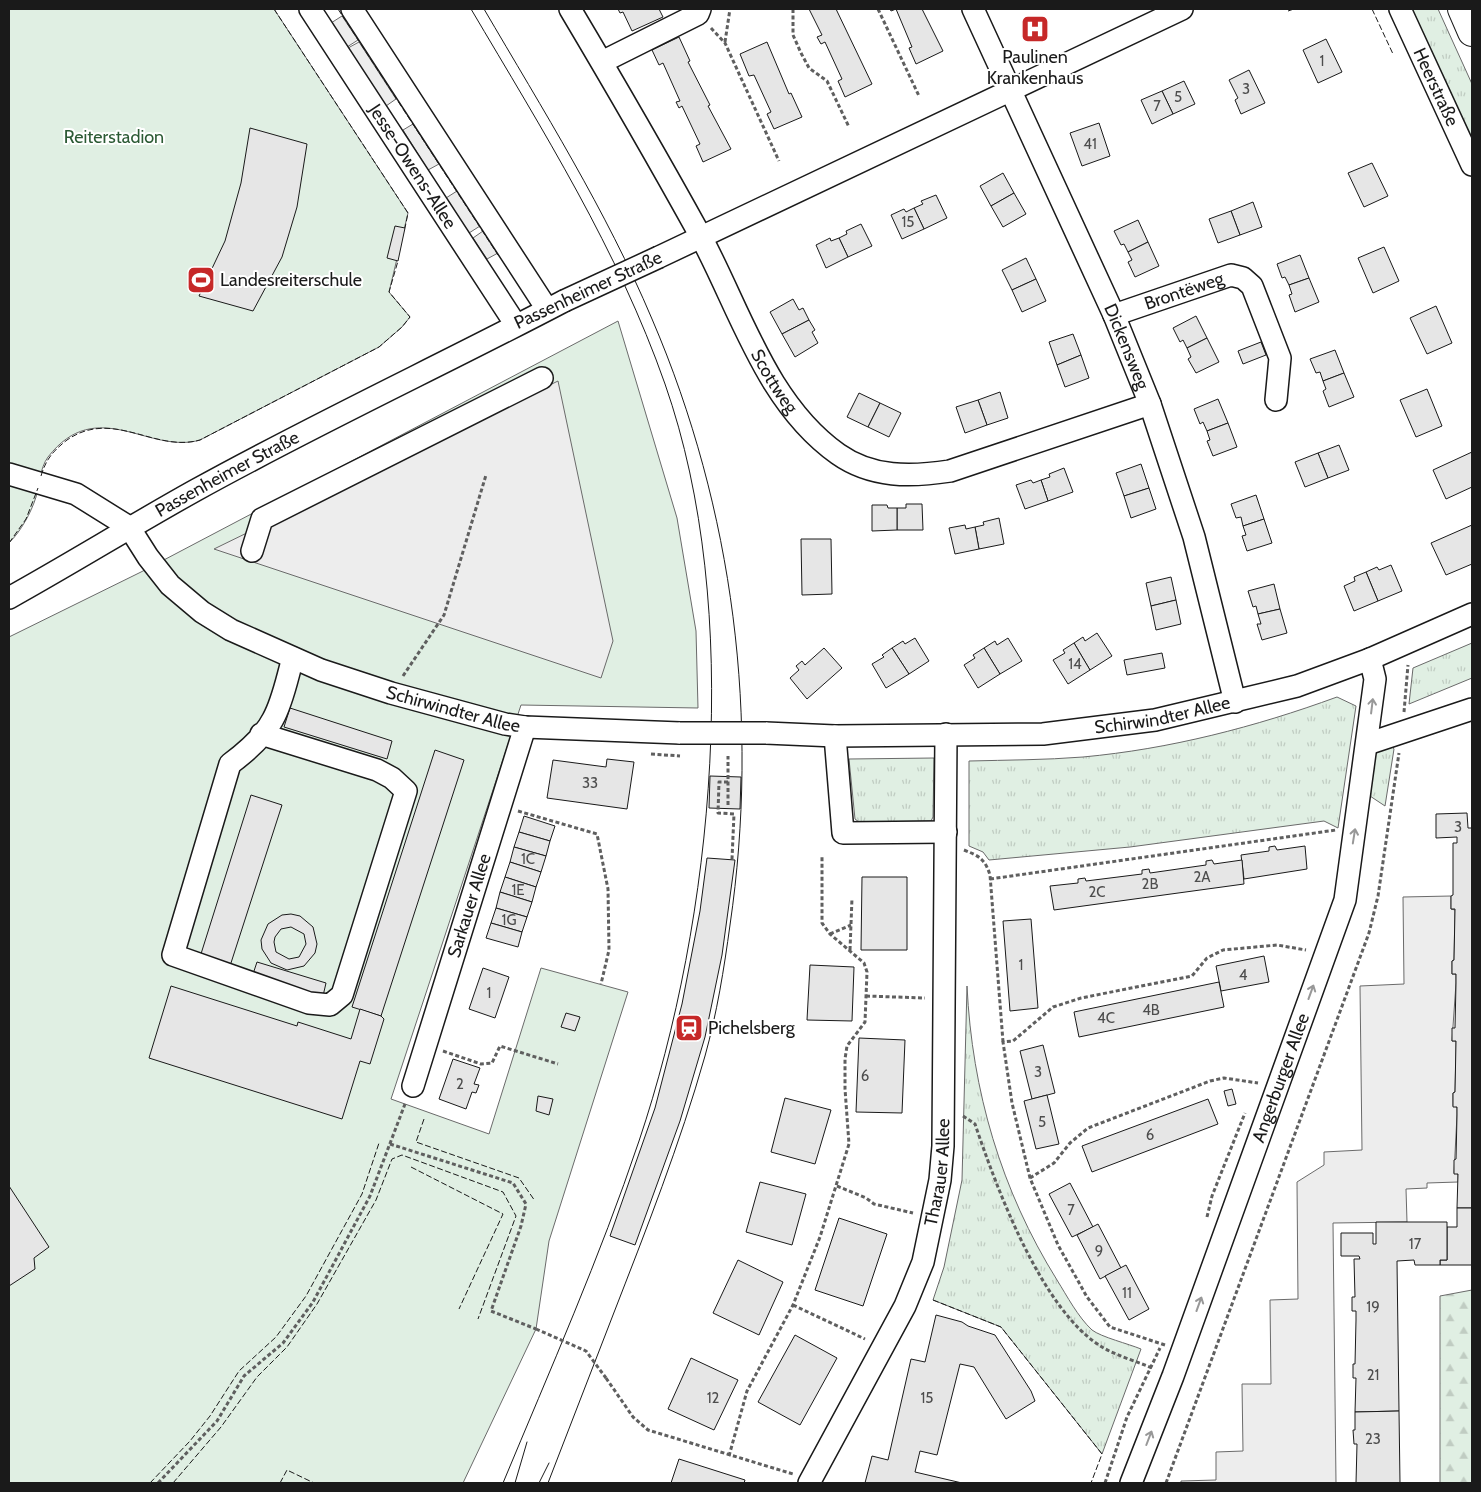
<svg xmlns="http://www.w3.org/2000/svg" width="1481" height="1492" viewBox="0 0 1481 1492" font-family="Cabin,sans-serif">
  <defs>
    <pattern id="grass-tufts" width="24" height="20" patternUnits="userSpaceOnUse" patternTransform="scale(1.25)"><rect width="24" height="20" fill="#e0efe3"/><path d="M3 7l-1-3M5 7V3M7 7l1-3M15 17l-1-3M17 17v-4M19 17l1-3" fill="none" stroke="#c0ccc2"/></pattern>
    <pattern id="forest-firs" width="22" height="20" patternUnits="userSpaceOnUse" patternTransform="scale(1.25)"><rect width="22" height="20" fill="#e0efe3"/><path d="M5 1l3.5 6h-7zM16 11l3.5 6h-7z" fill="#c0ccc2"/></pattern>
  </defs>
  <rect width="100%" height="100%" fill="#fff"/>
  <g fill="url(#grass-tufts)" stroke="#6a6a6a">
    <path d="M1410 9H1438L1472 84V143Z"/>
    <path d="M1472 643V678L1409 704 1413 668Z"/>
    <path d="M1337 697 1356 706 1338 828 1324 821 1130 847 989 860 983 852 969 846V761C1007 760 1045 760 1083 757 1170 749 1255 727 1337 697Z"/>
    <path d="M1391 745 1394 749 1385 806 1370 796 1376 751Z"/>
    <path d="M934 758 933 817 931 821 859 822 855 819 849 759Z"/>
    <path d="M967 986C972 1091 1001 1190 1057 1280 1067 1296 1078 1317 1092 1330 1101 1337 1129 1344 1141 1349L1102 1454 1001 1327 933 1300 944 1267 962 1180Z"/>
  </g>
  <path fill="url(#forest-firs)" stroke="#6a6a6a" d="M1472 1290V1483H1440V1296Z"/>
  <g fill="#e0efe3" stroke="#6a6a6a">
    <path d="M9 9H274L408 213 389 292 410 317 402 327 379 347 200 440C149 455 97 394 48 457 40 468 39 485 36 497 31 513 21 531 9 543Z"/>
    <path d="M618 321 677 518 696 631 698 708 521 705 391 1099 489 1134 541 968 628 992 549 1241 536 1329 463 1483H9V637L141 572Z"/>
  </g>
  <g fill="#ededed" stroke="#6a6a6a">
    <path d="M342 16 358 40 347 47 331 23Z"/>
    <path d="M359 42 396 99 386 106 348 48Z"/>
    <path d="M413 124 439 164 428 170 403 130Z"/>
    <path d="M457 191 480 226 469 233 446 198Z"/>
    <path d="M483 231 498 253 487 259 473 238Z"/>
    <path d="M558 381 613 641 601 678 214 549Z"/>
    <path d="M1451 896V909L1455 910 1454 960 1452 961V974H1456V983L1452 1041H1456V1049L1455 1092 1453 1093V1106L1457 1107V1115L1454 1173 1458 1174V1182L1427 1183V1188L1406 1189 1407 1222 1333 1223 1336 1483H1181V1481L1216 1480V1452L1243 1451 1242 1384H1271L1270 1300 1298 1299 1297 1182 1324 1165V1152L1362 1150 1360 986 1404 984 1403 897Z"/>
  </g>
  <g fill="#e6e6e6" stroke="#1a1a1a" fill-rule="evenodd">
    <path d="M618 9H659L663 17 632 31 623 12 620 13Z"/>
    <path d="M809 9H836L872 84 845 97 838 81 842 79 825 42 821 44 817 37 822 35Z"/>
    <path d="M890 9H922L943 51 916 64 909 48 912 47 896 9 891 11Z"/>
    <path d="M679 37 690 61 688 62 710 105 708 106 731 149 703 162 696 146 700 144 682 106 679 108 676 102 680 101 663 63 659 65 652 50Z"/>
    <path d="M1326 39 1342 72 1318 83 1303 50Z"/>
    <path d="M767 42 789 94 791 93 802 117 774 129 767 114 771 112 754 75 749 76 740 54Z"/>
    <path d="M1249 70 1265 103 1241 114 1235 100 1238 98 1229 80Z"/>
    <path d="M1184 81 1195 104 1173 114 1162 91Z"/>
    <path d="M1162 91 1173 114 1152 124 1141 100Z"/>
    <path d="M1099 123 1110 156 1082 166 1070 133Z"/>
    <path d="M250 128 307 144 297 207 282 257 253 311 199 296 225 241 241 183Z"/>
    <path d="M1372 163 1388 196 1364 207 1348 173Z"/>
    <path d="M1003 173 1014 193 991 206 980 186Z"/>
    <path d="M1014 193 1026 214 1003 227 991 206Z"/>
    <path d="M936 195 947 218 924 229 914 208 923 204 921 201Z"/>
    <path d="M1253 202 1262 227 1240 235 1231 211Z"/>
    <path d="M914 208 924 229 902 239 891 215 904 209 906 212Z"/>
    <path d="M1231 211 1240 235 1218 243 1209 219Z"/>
    <path d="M1138 220 1148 242 1128 252 1124 244 1121 245 1114 231Z"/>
    <path d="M861 224 872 246 848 257 839 238 847 234 846 231Z"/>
    <path d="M395 226 405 228 398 261 387 258Z"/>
    <path d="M830 238 831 241 839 238 848 257 826 268 816 245Z"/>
    <path d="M1148 242 1159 266 1135 277 1128 262 1132 260 1128 252Z"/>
    <path d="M1384 247 1399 281 1373 293 1358 258Z"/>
    <path d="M1300 255 1309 278 1289 285 1285 277 1282 278 1277 264Z"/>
    <path d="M1026 258 1036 279 1012 290 1002 270Z"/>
    <path d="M1309 278 1319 302 1295 312 1289 295 1292 294 1289 285Z"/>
    <path d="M1036 279 1046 301 1022 312 1012 290Z"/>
    <path d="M793 299 799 310 803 308 809 320 782 334 770 312Z"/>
    <path d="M1436 306 1452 343 1427 354 1410 318Z"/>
    <path d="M1196 316 1207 338 1187 348 1183 340 1180 342 1173 328Z"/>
    <path d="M809 320 815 330 812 332 818 343 795 357 782 334Z"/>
    <path d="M1073 334 1081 355 1057 365 1049 342Z"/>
    <path d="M1207 338 1219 362 1196 373 1188 359 1191 357 1187 348Z"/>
    <path d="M1261 342 1266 355 1243 364 1238 351Z"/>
    <path d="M1335 350 1344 373 1323 381 1320 372 1316 373 1310 359Z"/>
    <path d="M1081 355 1089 378 1065 387 1057 365Z"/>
    <path d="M1344 373 1354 397 1329 407 1323 391 1326 389 1323 381Z"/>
    <path d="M1427 389 1442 426 1416 437 1400 400Z"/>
    <path d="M1000 392 1008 418 987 425 978 400Z"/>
    <path d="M859 393 880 403 868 427 847 417Z"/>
    <path d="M1218 399 1228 423 1207 431 1203 422 1200 424 1194 409Z"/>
    <path d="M978 400 987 425 965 433 956 407Z"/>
    <path d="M880 403 901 413 889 437 868 427Z"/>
    <path d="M1228 423 1237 447 1213 456 1207 441 1210 440 1207 431Z"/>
    <path d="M1339 445 1349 470 1328 478 1318 453Z"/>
    <path d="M1472 452V487L1446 499 1433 470Z"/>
    <path d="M1318 453 1328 478 1305 487 1295 462Z"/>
    <path d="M1141 464 1149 488 1124 496 1116 473Z"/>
    <path d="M1064 468 1073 492 1048 501 1041 480 1050 477 1049 474Z"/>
    <path d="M1031 480 1033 483 1041 480 1048 501 1025 509 1016 485Z"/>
    <path d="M1149 488 1156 509 1131 518 1124 496Z"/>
    <path d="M1256 495 1264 519 1243 526 1241 517 1236 518 1231 504Z"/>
    <path d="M906 504H922L923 530H897V508H906Z"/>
    <path d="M872 505H887L888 508H897V530L872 531Z"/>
    <path d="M999 518 1004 544 979 549 975 527 984 525 983 522Z"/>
    <path d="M1264 519 1272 543 1247 551 1242 536 1246 535 1243 526Z"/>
    <path d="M965 525 966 529 975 527 979 549 955 554 949 528Z"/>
    <path d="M1472 525V564L1446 575 1431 543Z"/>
    <path d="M801 539H831L832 594 802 595Z"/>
    <path d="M1391 565 1402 591 1378 601 1366 572 1377 567 1379 570Z"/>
    <path d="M1366 572 1378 601 1354 611 1344 586 1355 581 1354 577Z"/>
    <path d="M1171 577 1176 600 1151 606 1146 583Z"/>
    <path d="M1274 584 1280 609 1258 614 1256 606 1253 607 1248 591Z"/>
    <path d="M1176 600 1181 624 1156 630 1151 606Z"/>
    <path d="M1280 609 1287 633 1262 640 1257 624H1261L1258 614Z"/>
    <path d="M1097 633 1112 656 1090 670 1074 643 1083 637 1085 641Z"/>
    <path d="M915 638 929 661 909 674 892 648 903 641 905 644Z"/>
    <path d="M1008 638 1022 661 1000 674 984 648 995 641 997 645Z"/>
    <path d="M1074 643 1090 670 1068 684 1053 660 1065 653 1063 650Z"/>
    <path d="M824 648 842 668 807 699 790 678 799 670 796 666 802 661 805 665Z"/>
    <path d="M892 648 909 674 886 688 872 664 884 657 882 655Z"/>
    <path d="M984 648 1000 674 978 688 964 665 975 658 973 655Z"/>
    <path d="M1162 653 1165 668 1127 675 1124 660Z"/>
    <path d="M290 708 392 741 387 759 284 727Z"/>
    <path d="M435 750 464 760 381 1016 352 1007Z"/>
    <path d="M607 759 634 762 627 809 547 798 553 760 606 767Z"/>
    <path d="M710 776 741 777 740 809 709 808Z"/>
    <path d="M251 795 282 805 230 966 200 957Z"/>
    <path d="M1467 813 1468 828H1472V820V1208H1457L1458 1174H1454V1160L1456 1159 1457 1115V1107H1453V1093L1455 1092 1456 1041H1452V1028H1455L1456 983V974H1452V961L1454 960 1455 909H1451V896L1453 895V843H1457V837L1436 838V814Z"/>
    <path d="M524 816 555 826 550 841 519 832Z"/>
    <path d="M519 832 550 841 546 856 514 847Z"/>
    <path d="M1275 846 1277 850 1305 846 1307 869 1244 879 1241 855 1269 851V847Z"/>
    <path d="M514 847 546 856 541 872 510 862Z"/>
    <path d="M707 858 735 860 722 955 705 1037 680 1121 635 1245 610 1236 655 1108 682 1004 700 911Z"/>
    <path d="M1212 860 1214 864 1242 860 1244 884 1054 910 1050 886 1078 883V879L1085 878 1086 881 1142 874V870L1149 869 1150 873 1206 865V861Z"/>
    <path d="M510 862 541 872 536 887 505 877Z"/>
    <path d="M505 877 536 887 532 902 500 892Z"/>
    <path d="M862 877H907V950H861Z"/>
    <path d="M500 892 532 902 527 917 496 908Z"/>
    <path d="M496 908 527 917 522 932 491 923Z"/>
    <path d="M291 914 300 916 313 927 317 944 315 953 304 966 287 970 271 963 262 949 261 940 268 924 282 915ZM291 927 304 934 306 944 299 957 289 959 276 952 274 942 275 937 281 929Z"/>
    <path d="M1031 919 1038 1008 1010 1011 1003 921Z"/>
    <path d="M491 923 522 932 518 947 486 938Z"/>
    <path d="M1264 956 1269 982 1221 991 1216 966Z"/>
    <path d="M257 962 326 983 323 996 253 974Z"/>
    <path d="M810 965 854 967 852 1021 807 1020Z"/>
    <path d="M483 968 509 977 495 1018 469 1009Z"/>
    <path d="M1219 982 1224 1007 1079 1037 1074 1012Z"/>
    <path d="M171 986 297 1026 298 1022 351 1039 360 1009 381 1016 384 1019 370 1064 360 1061 342 1119 149 1058Z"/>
    <path d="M566 1013 580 1017 575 1031 561 1027Z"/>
    <path d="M859 1038 905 1040 902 1113 856 1112Z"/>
    <path d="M1043 1045 1055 1093 1032 1099 1020 1051Z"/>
    <path d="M453 1059 480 1068 474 1084 479 1085 476 1093 472 1092 466 1109 439 1099Z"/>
    <path d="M1232 1089 1236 1104 1228 1106 1224 1091Z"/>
    <path d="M1047 1095 1059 1144 1036 1149 1024 1101Z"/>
    <path d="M538 1096 553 1099 549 1115 536 1111Z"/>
    <path d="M785 1098 831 1110 815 1164 771 1152Z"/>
    <path d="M1208 1099 1218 1124 1092 1172 1082 1146Z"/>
    <path d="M760 1182 806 1194 792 1245 746 1232Z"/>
    <path d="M1070 1183 1093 1227 1072 1237 1049 1194Z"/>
    <path d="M9 1186 49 1247 34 1258 35 1269 9 1286Z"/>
    <path d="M1457 1208H1472V1265H1440V1260H1447V1227H1457Z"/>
    <path d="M839 1218 887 1234 863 1306 815 1290Z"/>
    <path d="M1376 1222H1447V1260H1440V1265H1415L1414 1260 1397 1261 1399 1411 1355 1412 1356 1378H1353V1364H1355L1356 1320V1311H1352V1297H1355L1354 1259H1360L1359 1256H1341V1233H1373V1244H1376Z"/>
    <path d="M1098 1224 1121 1268 1100 1279 1077 1235Z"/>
    <path d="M738 1260 783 1282 759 1335 713 1313Z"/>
    <path d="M1126 1265 1149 1309 1129 1320 1105 1276Z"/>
    <path d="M936 1315 962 1322 968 1326 995 1335 1031 1391 1035 1401 1006 1419 974 1367 960 1364 937 1455 920 1451 915 1472 962 1483H865L872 1456 888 1460 911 1359 925 1362Z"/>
    <path d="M795 1335 837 1358 800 1425 758 1402Z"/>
    <path d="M691 1358 738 1380 714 1430 668 1409Z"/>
    <path d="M1399 1411 1400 1483H1356L1357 1444H1354L1353 1430H1355V1412Z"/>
    <path d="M679 1459 745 1480 744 1483H671Z"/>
  </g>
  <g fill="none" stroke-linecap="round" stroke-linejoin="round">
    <defs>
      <g id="minor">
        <path id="s1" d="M310 9 516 325"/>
        <path d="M352 9 547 309"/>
        <path id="s2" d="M570 9C614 83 658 159 700 235 740 309 766 403 838 454 872 478 911 477 950 471L1150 404"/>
        <path id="s3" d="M973 9 1114 315 1150 404 1194 537 1235 702"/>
        <path id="s4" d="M1400 9 1472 165"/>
        <path d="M602 62 698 14 700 9"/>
        <path d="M659 257 1182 9"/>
        <path id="s5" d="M1114 315 1231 275 1243 278 1252 286 1280 358 1276 400"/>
        <path id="s6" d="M9 474 76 494 129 527 148 557 170 585 202 612 231 630 321 670 391 693 505 724 525 727 680 733"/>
        <path d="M252 551 262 519 542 378"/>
        <path id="s7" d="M9 598C72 563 133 525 196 490 317 423 442 365 564 301"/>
        <path id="s8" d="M766 733 835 736 1043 734 1155 720 1297 686 1370 659 1472 614"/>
        <path d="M261 734 377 770 392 778 406 791 342 995 330 1005 309 1003 173 955 230 764C246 752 264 737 273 719 283 701 287 678 293 658"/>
        <path d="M835 736 843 833 946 832"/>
        <path d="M1367 744 1472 709"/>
        <path id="s9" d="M413 1086 525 727"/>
        <path id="s10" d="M809 1483 905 1306 923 1262 940 1180 943 1146 946 734"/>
        <path id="s11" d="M1131 1483 1173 1376 1345 900 1375 679 1370 659"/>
      </g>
      <path id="major" d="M1462 9 1472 32"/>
    </defs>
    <use href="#minor" stroke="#1a1a1a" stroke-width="24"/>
    <use href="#major" stroke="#1a1a1a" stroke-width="30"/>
    <g stroke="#5f5f5f" stroke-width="3" stroke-dasharray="4 2.5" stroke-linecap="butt">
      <path d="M793 9V35L801 53 809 68 827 81 849 127"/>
      <path d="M878 9 919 96"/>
      <path d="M711 28 725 43 779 161"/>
      <path d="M725 42 730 9"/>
      <path d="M403 676 444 615 486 475"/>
      <path d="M1404 712 1408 665"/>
      <path d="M651 754 680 756"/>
      <path d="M728 782H719L718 813 734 814 732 859"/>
      <path d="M728 805V756"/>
      <path d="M518 811 597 834 608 889 609 950 601 984"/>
      <path d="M964 850C979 856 985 859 990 875L1003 1042"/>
      <path d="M990 879 1336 830"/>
      <path d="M830 934 851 925"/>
      <path d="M850 950 852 898"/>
      <path d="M866 996 925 998"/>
      <path d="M443 1051 481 1064 492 1063 500 1046 558 1064"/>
      <path d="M963 1116 975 1124C997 1189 1042 1311 1102 1347 1117 1356 1136 1361 1152 1368"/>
      <path d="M390 1144 513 1183 526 1204 521 1226 491 1311 536 1329"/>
      <path d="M1030 1178 1054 1163 1070 1143 1088 1128 1210 1081 1224 1078 1258 1083"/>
      <path d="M837 1186 866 1198 874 1204 913 1213"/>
      <path d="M1207 1217 1212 1196 1245 1113"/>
      <path d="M793 1305 865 1339"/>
      <path d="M1165 1345 1110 1327 1087 1297 1058 1245 1030 1178 1012 1103 1003 1042 1013 1041 1053 1007 1081 998 1192 976 1207 958 1223 950 1277 945 1306 950"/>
      <path d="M606 1378 633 1417 648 1430 793 1474"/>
      <path d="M729 1456 747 1391 793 1305 820 1237 849 1144 845 1089V1059L847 1046 865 1022 867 972 864 963 830 934 822 923V855"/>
      <path d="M158 1483 217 1421 244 1376 283 1343 313 1302 370 1196 405 1104"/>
      <path d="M1105 1483 1127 1417 1160 1348"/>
      <path d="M1166 1483 1369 933 1378 896 1399 753"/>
    </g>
    <use href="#minor" stroke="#fff" stroke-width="21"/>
    <use href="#major" stroke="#fff" stroke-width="28"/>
    <g stroke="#1a1a1a" stroke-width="1">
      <path d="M471 9C543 131 618 250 665 384 744 609 714 918 639 1141 600 1257 550 1370 503 1483"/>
      <path d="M484 9C543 110 606 210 652 319 734 510 760 720 730 925 724 969 717 1013 705 1056 680 1144 646 1230 613 1315 591 1371 570 1427 548 1483"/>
      <path d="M515 1483 527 1442"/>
      <path d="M539 1483 549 1463"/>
    </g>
    <defs>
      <g id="minor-bridge">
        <path d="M564 301 659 257"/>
        <path d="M680 733H766"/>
      </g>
    </defs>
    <use href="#minor-bridge" stroke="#1a1a1a" stroke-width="24" stroke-linecap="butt"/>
    <path stroke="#5f5f5f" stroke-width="3" stroke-dasharray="4 2.5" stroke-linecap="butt" d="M536 1329 586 1351 606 1378"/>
    <use href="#minor-bridge" stroke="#fff" stroke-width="21"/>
    <g stroke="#1a1a1a" stroke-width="1" stroke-dasharray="6 2.5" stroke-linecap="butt">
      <path d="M274 9 408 213 405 228"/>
      <path d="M338 9 498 255"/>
      <path d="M1372 9 1393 54"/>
      <path d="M1288 11 1294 9"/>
      <path d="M41 476C46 459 53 451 67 440 113 408 155 453 200 440L379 347 402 327 410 317 389 292 398 261"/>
      <path d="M9 543 26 519 38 488"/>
      <path d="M424 1119 416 1142 519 1178 535 1201"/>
      <path d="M411 1167 503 1214 459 1309"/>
      <path d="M933 1300 1001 1327 1102 1454 1091 1483"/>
      <path d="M150 1483 190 1441 210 1416 239 1371 276 1337 306 1296 362 1194 379 1143"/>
      <path d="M173 1483 221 1427 257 1377 287 1347 317 1304 376 1200 392 1159 402 1155 503 1192 516 1216 478 1319"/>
      <path d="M280 1483 287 1470 314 1483"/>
    </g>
  </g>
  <defs><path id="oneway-shaft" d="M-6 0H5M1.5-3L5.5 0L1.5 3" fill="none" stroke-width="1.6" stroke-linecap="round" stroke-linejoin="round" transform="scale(1.25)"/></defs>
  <g stroke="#989898">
    <use href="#oneway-shaft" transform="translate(1372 706) rotate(-83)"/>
    <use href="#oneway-shaft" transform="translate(1354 836) rotate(-81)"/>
    <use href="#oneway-shaft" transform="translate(1311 992) rotate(-70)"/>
    <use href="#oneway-shaft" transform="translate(1199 1304) rotate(-70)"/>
    <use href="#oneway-shaft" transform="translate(1149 1438) rotate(-69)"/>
  </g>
  <defs>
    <symbol id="hospital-square" viewBox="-11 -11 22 22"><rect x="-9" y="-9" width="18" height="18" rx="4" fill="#c62828" stroke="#fff"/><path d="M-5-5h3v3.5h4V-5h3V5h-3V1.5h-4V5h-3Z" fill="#fff"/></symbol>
    <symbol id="stadium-square" viewBox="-11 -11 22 22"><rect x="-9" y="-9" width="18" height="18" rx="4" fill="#c62828" stroke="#fff"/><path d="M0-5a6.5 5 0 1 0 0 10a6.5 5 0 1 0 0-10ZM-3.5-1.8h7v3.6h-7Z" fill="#fff"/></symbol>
    <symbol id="station-square" viewBox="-11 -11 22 22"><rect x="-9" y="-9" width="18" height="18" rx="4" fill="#c62828" stroke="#fff"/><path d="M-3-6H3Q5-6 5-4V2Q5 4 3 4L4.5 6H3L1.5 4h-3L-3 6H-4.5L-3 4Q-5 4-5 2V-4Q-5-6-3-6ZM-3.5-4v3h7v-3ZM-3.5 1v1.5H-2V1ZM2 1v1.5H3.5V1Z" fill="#fff"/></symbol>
  </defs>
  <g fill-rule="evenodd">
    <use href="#hospital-square" x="1019" y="13" width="32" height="32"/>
    <use href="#stadium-square" x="185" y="264" width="32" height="32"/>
    <use href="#station-square" x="673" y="1012" width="32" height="32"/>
  </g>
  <g text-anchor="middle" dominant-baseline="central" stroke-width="4" stroke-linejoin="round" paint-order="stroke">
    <g font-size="15" fill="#4d4d4d">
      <text x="1322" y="61">1</text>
      <text x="1246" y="89">3</text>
      <text x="1178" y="97">5</text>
      <text x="1157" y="106">7</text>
      <text x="1090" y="144">41</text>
      <text x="908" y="222">15</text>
      <text x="1075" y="664">14</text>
      <text x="590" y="783">33</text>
      <text x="1458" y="827">3</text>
      <text x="528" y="859">1C</text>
      <text x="1202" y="877">2A</text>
      <text x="1150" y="884">2B</text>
      <text x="518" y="890">1E</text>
      <text x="1097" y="892">2C</text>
      <text x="509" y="920">1G</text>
      <text x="1021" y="965">1</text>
      <text x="1243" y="975">4</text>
      <text x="489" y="993">1</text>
      <text x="1151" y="1010">4B</text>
      <text x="1106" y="1018">4C</text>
      <text x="1038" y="1072">3</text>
      <text x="865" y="1076">6</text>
      <text x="460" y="1084">2</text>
      <text x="1042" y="1122">5</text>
      <text x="1150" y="1135">6</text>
      <text x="1071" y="1210">7</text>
      <text x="1415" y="1244">17</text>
      <text x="1099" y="1251">9</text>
      <text x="1127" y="1293">11</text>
      <text x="1373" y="1307">19</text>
      <text x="1373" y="1375">21</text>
      <text x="713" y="1398">12</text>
      <text x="927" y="1398">15</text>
      <text x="1373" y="1439">23</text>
    </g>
    <g font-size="18" fill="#1a1a1a" stroke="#fff" text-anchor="start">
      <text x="1035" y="57" text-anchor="middle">Paulinen<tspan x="1035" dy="21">Krankenhaus</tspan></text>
      <text x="220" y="280">Landesreiterschule</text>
      <text x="708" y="1028">Pichelsberg</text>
    </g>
    <g font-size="18" fill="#1a1a1a" stroke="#fff">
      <text stroke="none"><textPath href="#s4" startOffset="86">Heerstraße</textPath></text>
      <text stroke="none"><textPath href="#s1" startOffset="188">Jesse-Owens-Allee</textPath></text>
      <text transform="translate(588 290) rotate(-25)">Passenheimer Straße</text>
      <text stroke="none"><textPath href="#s5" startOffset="74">Brontëweg</textPath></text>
      <text stroke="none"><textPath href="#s3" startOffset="371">Dickensweg</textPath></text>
      <text stroke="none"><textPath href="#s2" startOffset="425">Scottweg</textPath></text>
      <text stroke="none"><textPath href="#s7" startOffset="251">Passenheimer Straße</textPath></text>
      <text stroke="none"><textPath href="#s6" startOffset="516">Schirwindter Allee</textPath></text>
      <text stroke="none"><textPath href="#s8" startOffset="398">Schirwindter Allee</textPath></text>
      <text stroke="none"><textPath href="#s9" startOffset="189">Sarkauer Allee</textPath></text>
      <text stroke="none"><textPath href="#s11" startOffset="432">Angerburger Allee</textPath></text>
      <text stroke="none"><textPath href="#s10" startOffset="340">Tharauer Allee</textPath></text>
    </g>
    <g font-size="18" fill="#2b5a34" stroke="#fff">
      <text x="114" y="137">Reiterstadion</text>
    </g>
  </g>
  <rect width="1481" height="1492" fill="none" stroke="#1a1a1a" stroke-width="20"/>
</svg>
